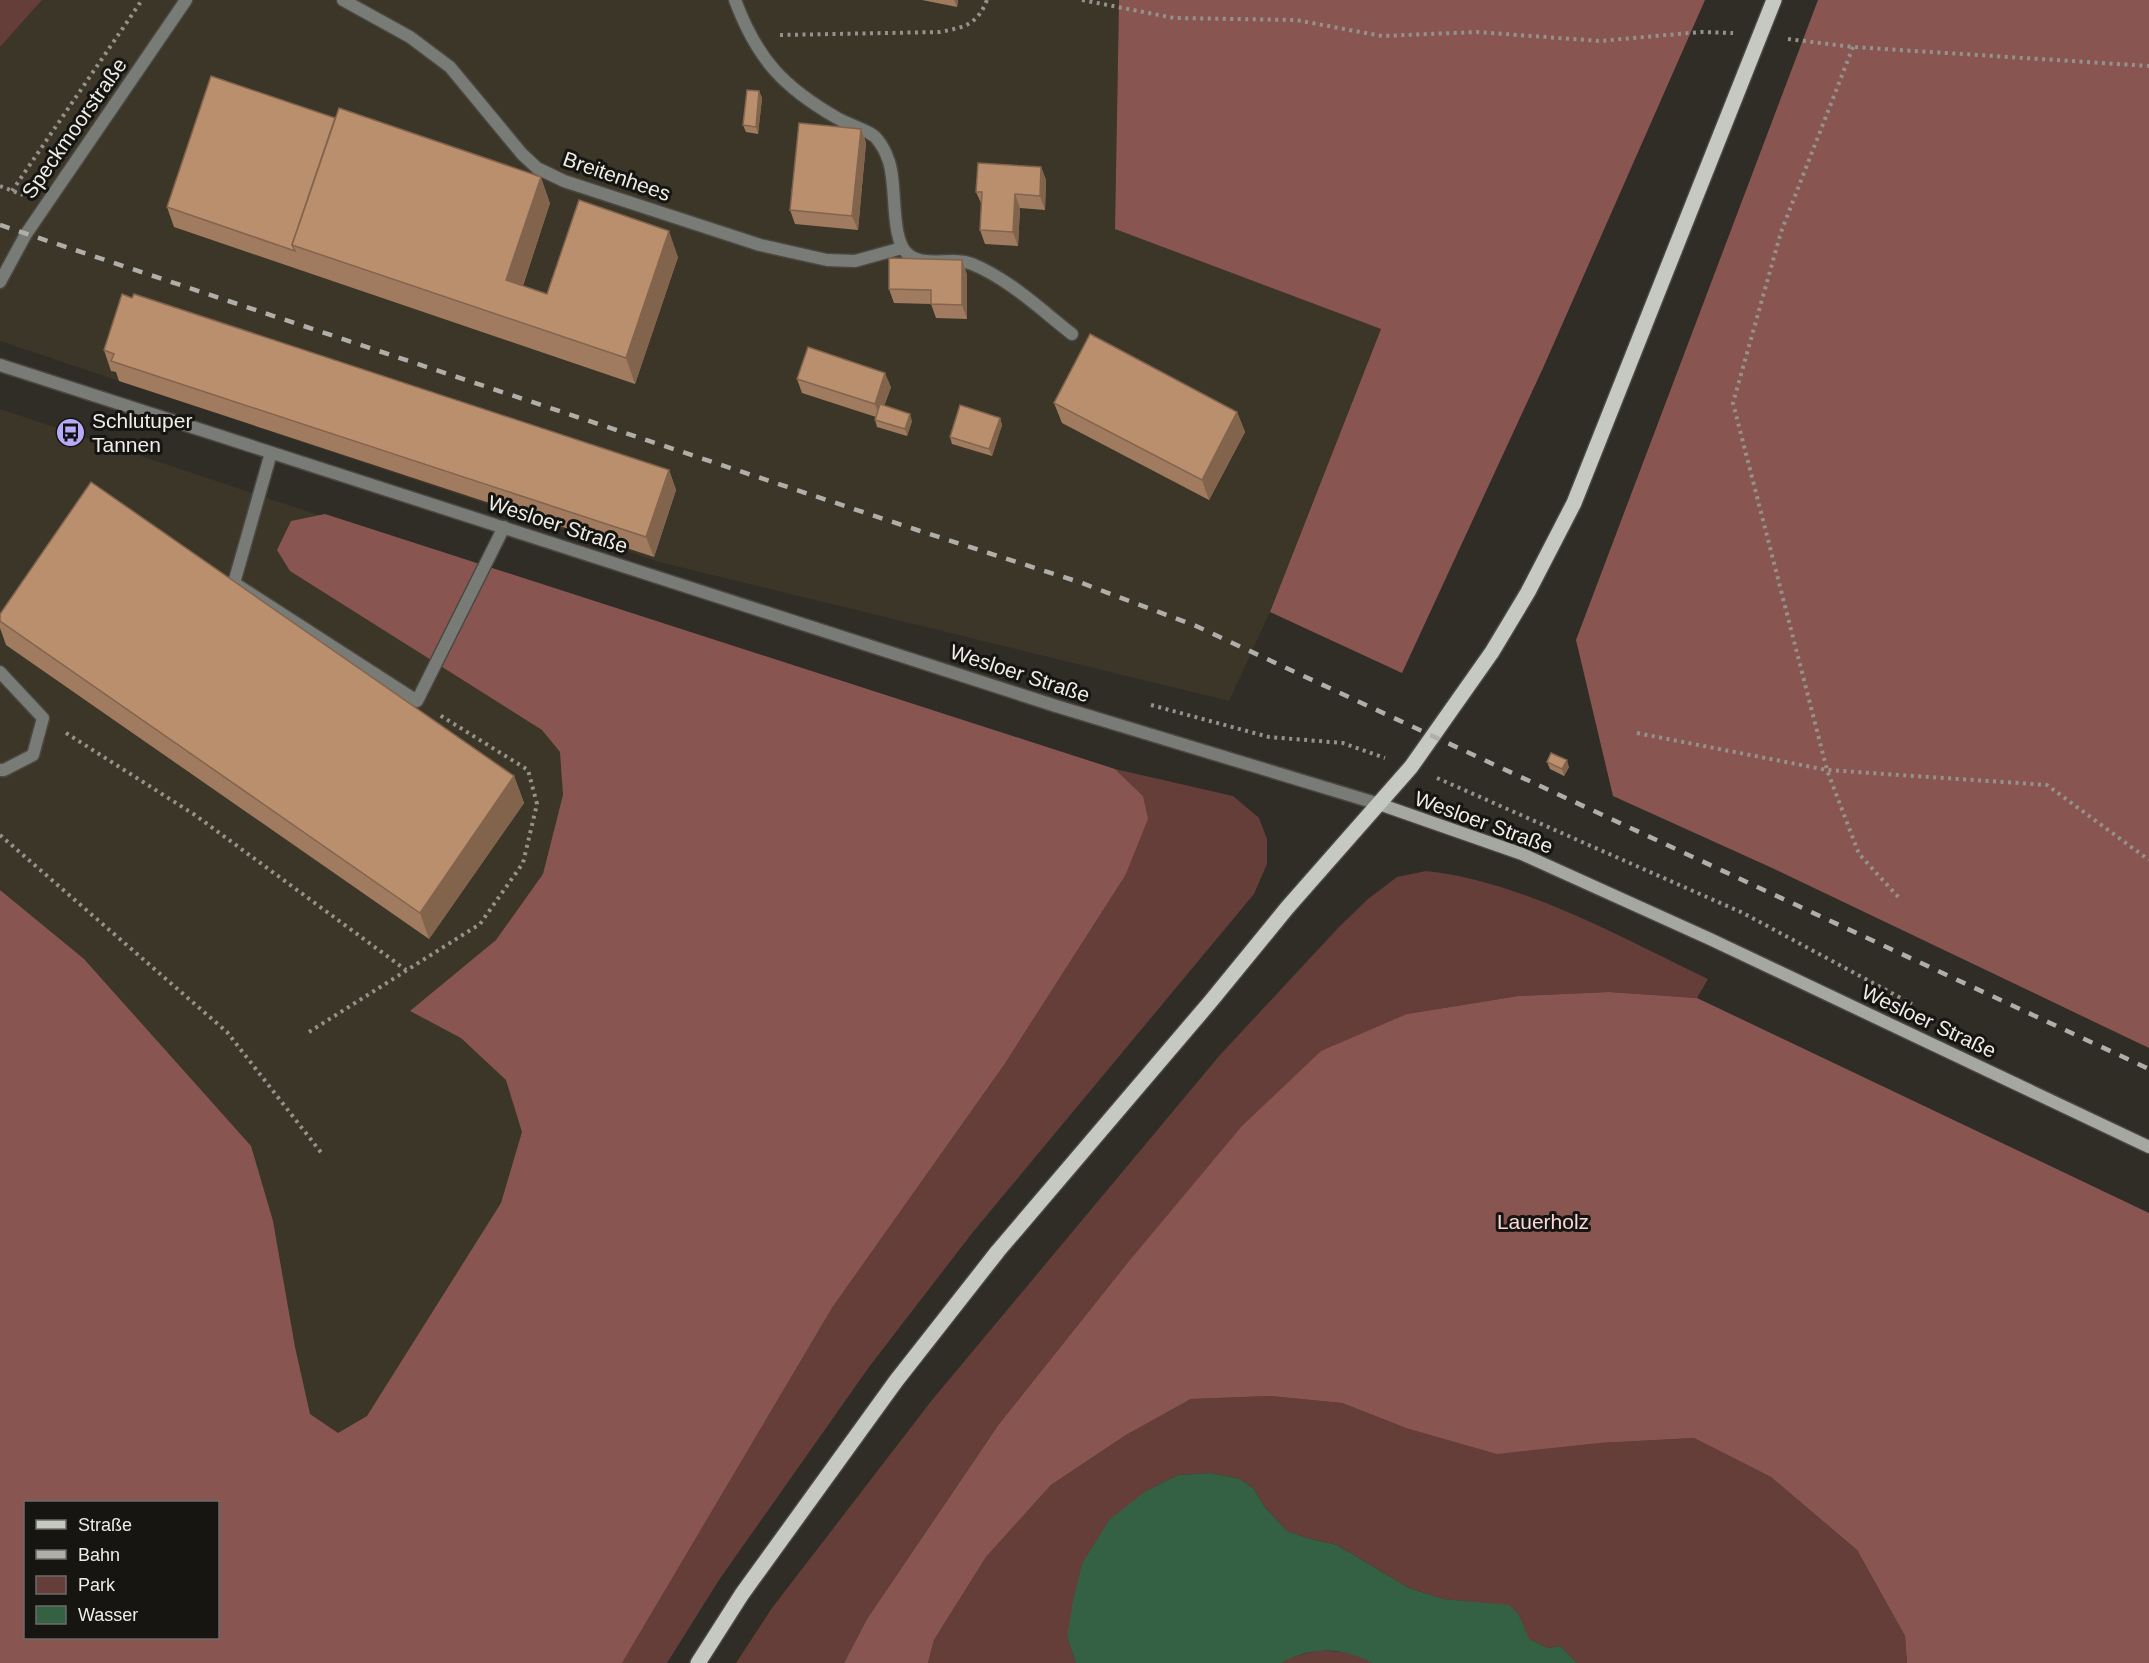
<svg xmlns="http://www.w3.org/2000/svg" width="2149" height="1663" viewBox="0 0 2149 1663" font-family="Arial,sans-serif">
  <rect width="100%" height="100%" fill="#302d26"/>
  <g fill="#3b3628" fill-rule="evenodd">
    <path d="M42 0H1119L1115 229 1381 329 1270 612 1229 701 659 562 0 341V47Z"/>
    <path d="M0 409 1115 780 643 1663H0ZM26 1502H218V1638H26Z"/>
  </g>
  <g fill="#653d39">
    <path d="M0 0H42L0 47Z"/>
    <path d="M1115 769 1233 796 1259 818 1267 839V864L1254 894 973 1232 869 1367 719 1580 667 1663H622L832 1308 1004 1065 1125 876 1143 796Z"/>
    <path d="M1426 871C1522 881 1622 938 1708 979L1697 998 1609 992 1518 996 1407 1014 1125 1266 999 1424 867 1619 844 1663H736L772 1608 932 1400 1220 1055 1339 927 1368 899 1397 877Z"/>
    <path d="M1270 1396 1342 1403 1406 1428 1599 1443 1694 1438 1771 1477 1857 1550 1905 1636 1907 1663H1577L1560 1646 1548 1648 1528 1639 1519 1615 1482 1603 1443 1599 1409 1588 1337 1545 1307 1538 1287 1531 1264 1506 1254 1489 1240 1479 1211 1473 1178 1475 1146 1491 1067 1637 1076 1663H928L934 1640 986 1557 1051 1485 1126 1435 1191 1399Z"/>
    <path d="M1319 1650 1353 1653 1372 1663H1281L1292 1657Z"/>
  </g>
  <g fill="#895550" fill-rule="evenodd">
    <path d="M1119 0H1705L1543 368 1402 673 1270 612 1381 329 1115 229Z"/>
    <path d="M1818 0H2149V1048L1770 867 1613 796 1576 640Z"/>
    <path d="M325 514 1115 769 1143 796 1148 819 1125 876 1004 1065 832 1308 622 1663H0V890L84 959 251 1146 273 1221 295 1347 310 1414 338 1433 367 1416 501 1203 522 1132 506 1080 461 1038 410 1011 496 940 543 874 563 795 560 752 542 730 290 571 277 550 291 521ZM26 1502H218V1638H26Z"/>
    <path d="M1609 992 1697 998 2149 1213V1663H1907L1905 1636 1857 1550 1771 1477 1694 1438 1599 1443 1497 1454 1406 1428 1342 1403 1270 1396 1191 1399 1126 1435 1051 1485 986 1557 934 1640 928 1663H844L867 1619 999 1424 1125 1266 1242 1126 1321 1051 1407 1014 1518 996Z"/>
  </g>
  <path fill="#346143" d="M1211 1473 1240 1479 1254 1489 1264 1506 1287 1531 1307 1538 1337 1545 1409 1588 1443 1599 1509 1605 1519 1615 1529 1639 1548 1648 1560 1646 1577 1663H1372C1341 1647 1313 1646 1281 1663H1076L1067 1637 1073 1601 1082 1564 1109 1520 1146 1491 1178 1475Z"/>
  <g fill="none" stroke-linecap="round" stroke-linejoin="round">
    <defs>
      <g id="service">
        <path d="M735 0C757 59 783 87 837 118 847 124 871 131 877 139 881 144 886 153 888 159 898 183 889 241 909 255 926 268 953 256 972 264 1009 279 1040 309 1072 334"/>
        <path d="M271 453 234 583 417 701 504 527"/>
        <path d="M0 672 43 718 33 755 4 770H0"/>
      </g>
      <g id="minor">
        <path d="M343 0 410 37 450 67 522 154 537 168 564 181 760 245 827 260 855 261 902 248"/>
        <path d="M0 282 26 234 186 0"/>
      </g>
      <path id="tertiary" d="M0 365 1056 706 1379 804"/>
      <path id="secondary" d="M1379 804 1522 854 1710 939 2149 1147"/>
      <path id="primary" d="M698 1663 742 1594 896 1381 998 1251 1211 1001 1287 908 1411 767 1492 652 1528 592 1574 503 1774 0"/>
    </defs>
    <use href="#service" stroke="#4b4841" stroke-width="15"/>
    <use href="#minor" stroke="#4b4841" stroke-width="15"/>
    <use href="#tertiary" stroke="#4b4841" stroke-width="15"/>
    <use href="#secondary" stroke="#4b4841" stroke-width="15"/>
    <use href="#primary" stroke="#4b4841" stroke-width="18"/>
    <g stroke="#94928c" stroke-width="4" stroke-dasharray="3 4.5" stroke-linecap="butt">
      <path d="M1082 0 1174 18 1296 20 1382 36 1477 32 1600 41 1701 32 1733 33"/>
      <path d="M780 35 940 32C965 27 977 25 987 0"/>
      <path d="M1788 39 1853 47 2149 66"/>
      <path d="M1853 47 1781 232 1733 403 1827 770 1859 854 1901 900"/>
      <path d="M0 186 23 195"/>
      <path d="M12 191 142 0"/>
      <path d="M1151 705 1269 737 1343 743 1385 758"/>
      <path d="M66 733 195 815 406 970"/>
      <path d="M1637 733 1827 770 2047 785 2149 860"/>
      <path d="M1437 778 1743 913 1912 1004"/>
      <path d="M0 835 227 1032 323 1155"/>
      <path d="M309 1032 480 924 523 863 537 804 528 770 438 714"/>
    </g>
    <use href="#service" stroke="#797b77" stroke-width="12"/>
    <use href="#minor" stroke="#797b77" stroke-width="12"/>
    <use href="#tertiary" stroke="#797b77" stroke-width="12"/>
    <use href="#secondary" stroke="#a5a7a1" stroke-width="12"/>
    <use href="#primary" stroke="#c6c9c1" stroke-width="15"/>
    <path stroke="#b0aea9" stroke-width="4.5" stroke-dasharray="10 10" stroke-linecap="butt" d="M0 225 917 530 1079 582 1196 626 2149 1069"/>
  </g>
  <g fill="#a07b5f">
    <path d="M922 0H958L957 7Z"/>
    <path d="M759 91 762 98 758 134 746 132 743 125Z"/>
    <path d="M861 129 866 143 858 230 795 224 790 210Z"/>
    <path d="M1041 167 1046 180 1045 210 1020 208 1018 246 985 244 980 230 982 205 976 192Z"/>
    <path d="M550 203 523 286 547 294 678 257 635 384 174 227 167 207Z"/>
    <path d="M967 274V319L936 318 931 304 894 303 889 289Z"/>
    <path d="M104 350 669 470 676 490 654 557 119 381 116 372 111 371Z"/>
    <path d="M797 379 891 387 884 406 912 421 907 436 877 427 875 420 876 417 802 393Z"/>
    <path d="M1054 403 1237 412 1245 432 1209 500 1062 423Z"/>
    <path d="M1000 418 1002 425 992 456 952 444 950 437Z"/>
    <path d="M0 614 514 776 524 803 429 939 6 645 0 628Z"/>
    <path d="M1547 762 1569 767 1564 776 1550 769Z"/>
  </g>
  <g fill="#82644d">
    <path d="M954 0H958L957 7Z"/>
    <path d="M759 91 762 98 758 134 756 127Z"/>
    <path d="M861 129 866 143 858 230 852 216Z"/>
    <path d="M1041 167 1046 180 1045 210 1040 196Z"/>
    <path d="M541 177 550 203 516 306 506 280Z"/>
    <path d="M1015 194 1020 208 1018 246 1013 232Z"/>
    <path d="M669 231 678 257 635 384 626 358Z"/>
    <path d="M962 260 967 274V319L962 305Z"/>
    <path d="M885 373 891 387 880 418 875 404Z"/>
    <path d="M1237 412 1245 432 1209 500 1202 480Z"/>
    <path d="M910 414 912 421 907 436 905 429Z"/>
    <path d="M1000 418 1002 425 992 456 989 449Z"/>
    <path d="M669 470 676 490 654 557 646 537Z"/>
    <path d="M1567 760 1569 767 1564 776 1562 769Z"/>
    <path d="M514 776 524 803 429 939 420 913Z"/>
  </g>
  <g fill="#ba8f6e" stroke="#82644d" stroke-width="1.5">
    <path d="M211 76 335 118 292 245 295 251 167 207Z"/>
    <path d="M747 90 759 91 756 127 743 125Z"/>
    <path d="M339 108 541 177 506 280 547 294 579 200 669 231 626 358 292 245Z"/>
    <path d="M799 123 861 129 852 216 790 210Z"/>
    <path d="M978 163 1041 167 1040 196 1015 194 1013 232 980 230 982 192H976Z"/>
    <path d="M889 258 962 260V305L931 304V290L889 289Z"/>
    <path d="M122 294 132 298 134 294 669 470 646 537 111 361 114 354 104 350Z"/>
    <path d="M1090 334 1237 412 1202 480 1054 403Z"/>
    <path d="M808 347 885 373 875 404 797 379Z"/>
    <path d="M880 404 910 414 905 429 875 420Z"/>
    <path d="M960 405 1000 418 989 449 950 437Z"/>
    <path d="M91 482 514 776 420 913 0 621V614Z"/>
    <path d="M1551 753 1567 760 1562 769 1547 762Z"/>
  </g>
  <defs>
    <symbol id="bus-disc" viewBox="-11 -11 22 22"><circle r="9.5" fill="#b7abf8" stroke="#161512"/><path d="M-5-6H5V4H4V6H2V4H-2V6H-4V4H-5ZM-3.5-4V0h7V-4ZM-3.5 1.2v1.5H-2V1.2ZM2 1.2v1.5H3.5V1.2Z" fill="#111"/></symbol>
  </defs>
  <g fill-rule="evenodd">
    <use href="#bus-disc" x="54" y="416" width="33" height="33"/>
  </g>
  <g text-anchor="middle" dominant-baseline="central" stroke-width="6" stroke-linejoin="round" paint-order="stroke">
    <g font-size="21" fill="#eeede8" stroke="#161512">
      <text transform="translate(74 128) rotate(-55)">Speckmoorstraße</text>
      <text transform="translate(617 176) rotate(19)">Breitenhees</text>
      <text transform="translate(558 524) rotate(18)">Wesloer Straße</text>
      <text transform="translate(1020 673) rotate(18)">Wesloer Straße</text>
      <text transform="translate(1484 822) rotate(20)">Wesloer Straße</text>
      <text transform="translate(1929 1021) rotate(25)">Wesloer Straße</text>
    </g>
    <g font-size="21" fill="#eeede8" stroke="#161512" text-anchor="start">
      <text x="92" y="420">Schlutuper<tspan x="92" dy="24">Tannen</tspan></text>
    </g>
    <g font-size="21" fill="#fbd8d3" stroke="#161512">
      <text x="1543" y="1221">Lauerholz</text>
    </g>
  </g>
  <rect x="24" y="1501" width="195" height="138" fill="#161512" stroke="#6c6b68" stroke-width="1.5"/>
  <rect x="36" y="1520" width="30" height="9" fill="#c6c9c1" stroke="#6c6b68" stroke-width="1.5"/>
  <text x="78" y="1531" font-size="18" fill="#eeede8">Straße</text>
  <rect x="36" y="1550" width="30" height="9" fill="#b0aea9" stroke="#6c6b68" stroke-width="1.5"/>
  <text x="78" y="1561" font-size="18" fill="#eeede8">Bahn</text>
  <rect x="36" y="1576" width="30" height="18" fill="#653d39" stroke="#6c6b68" stroke-width="1.5"/>
  <text x="78" y="1591" font-size="18" fill="#eeede8">Park</text>
  <rect x="36" y="1606" width="30" height="18" fill="#346143" stroke="#6c6b68" stroke-width="1.5"/>
  <text x="78" y="1621" font-size="18" fill="#eeede8">Wasser</text>
</svg>
